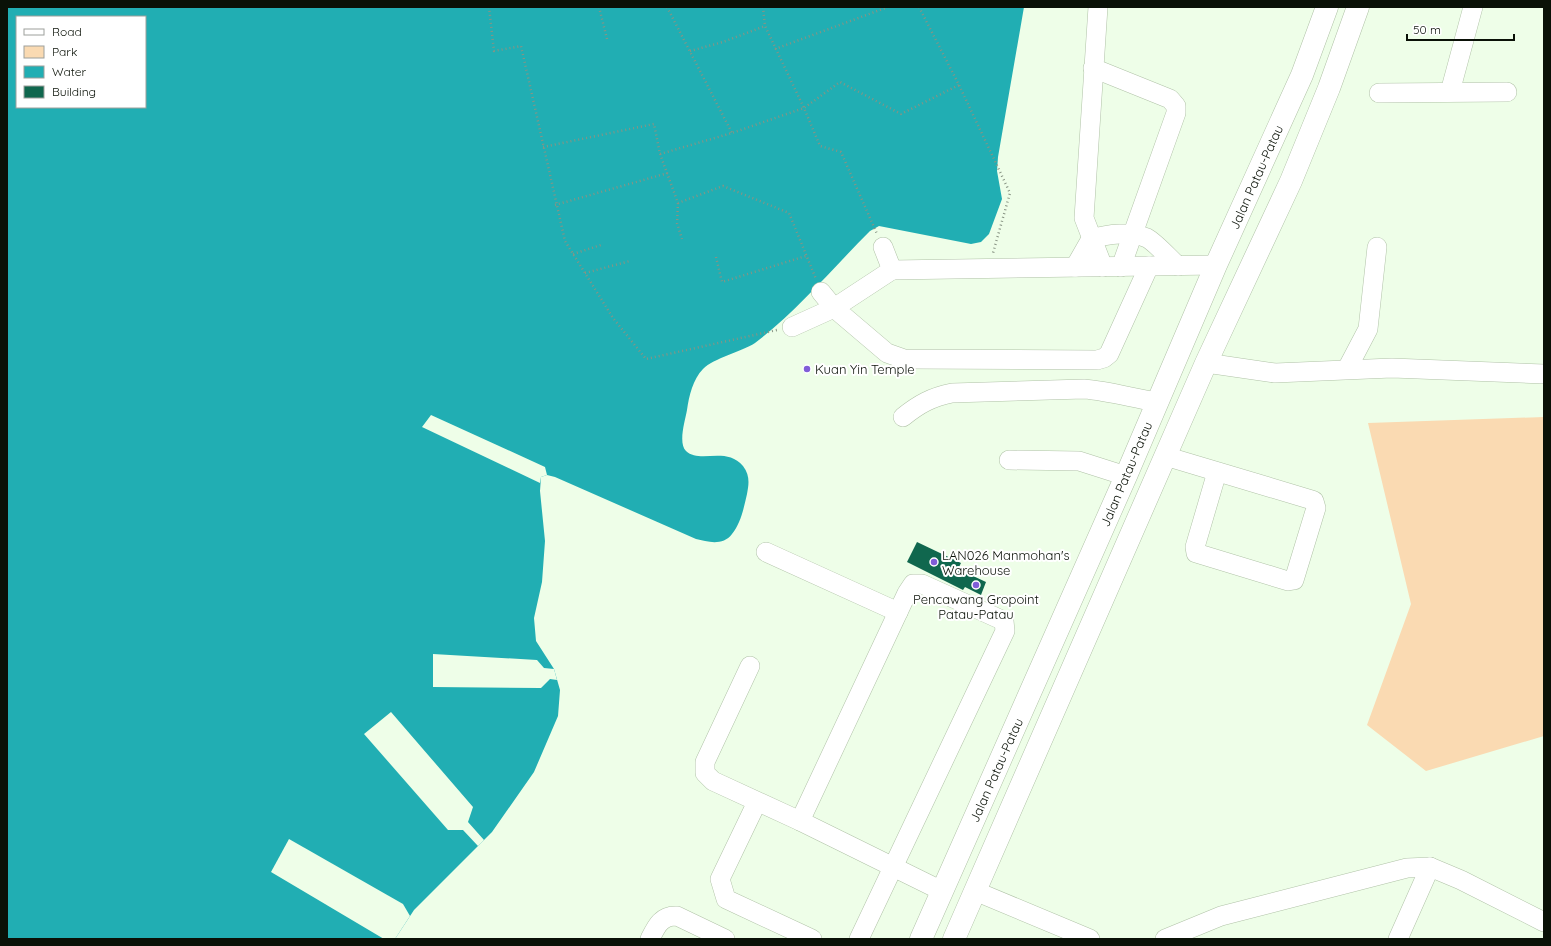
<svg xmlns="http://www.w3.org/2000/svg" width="1551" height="946" viewBox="0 0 1551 946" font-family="Quicksand,sans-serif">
  <rect width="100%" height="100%" fill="#eefee8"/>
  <path fill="#fadab2" d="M1544 417V736L1426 771 1367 725 1411 604 1368 423Z"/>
  <path fill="#21aeb3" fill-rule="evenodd" d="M7 7H1024L998 157 997 171 1002 199 989 234 981 242 971 244 879 226 870 231C833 268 796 312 755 343 741 352 714 358 703 369 693 379 689 396 687 410 685 421 678 443 686 451 700 464 726 446 743 466 750 475 749 484 747 494 744 507 741 523 732 534 723 546 708 542 696 539L555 477 547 475 541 477 540 491 545 541 542 582 534 618 536 641 554 669 560 690 558 716 534 772 492 832 414 910 395 939H7ZM17 17H145V107H17Z"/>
  <g fill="#eefee8">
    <path d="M431 415 545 467 547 475 541 477 540 483 422 427Z"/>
    <path d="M433 654 537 660 544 668 554 669 557 680 550 679 541 688 433 687Z"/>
    <path d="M391 712 473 807 468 822 484 840 478 846 463 830H448L364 734Z"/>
    <path d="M289 839 403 904 410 916 395 939H384L271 872Z"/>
  </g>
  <path fill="#10674e" d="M917 542 961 563 958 569 986 582 981 595 965 587 963 590 907 562Z"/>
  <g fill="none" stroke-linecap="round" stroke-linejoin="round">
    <defs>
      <g id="minor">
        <path d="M1098 7 1084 218 1103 267"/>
        <path d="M1093 68 1170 99 1176 106V113L1121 267"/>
        <path d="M1450 92 1473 7"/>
        <path d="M1379 93 1507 92"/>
        <path d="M883 247 892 270 834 308 887 353 904 359 1097 360 1104 358 1109 354 1149 266"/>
        <path d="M1075 267 1091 239C1108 234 1131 231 1147 238 1156 243 1170 259 1178 266"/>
        <path d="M892 270 1216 265"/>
        <path d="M792 327 834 308 821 292"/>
        <path d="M1206 363 1275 373 1392 368 1544 374"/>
        <path d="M1347 369 1368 329 1377 247"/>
        <path d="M903 417C919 404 932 397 952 393L1084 389C1109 391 1132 398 1157 402"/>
        <path d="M1165 456 1312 500 1314 501 1316 508 1294 580 1288 581 1196 553 1195 547 1217 472"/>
        <path d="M1009 460 1079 461 1126 476"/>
        <path d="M766 552 898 612"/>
        <path d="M750 666 705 762V773L713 781 800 821 942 891"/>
        <path d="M757 802 720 879 726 899 812 939"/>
        <path d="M800 821 907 593 913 584H922L1004 621 1005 631 859 939"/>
        <path d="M975 891 1090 939"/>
        <path d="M650 939C656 927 661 915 677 916L725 939"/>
        <path d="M1165 939 1221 916 1407 868 1430 867 1461 880 1544 922"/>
        <path d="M1398 939 1430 867"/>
      </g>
      <g id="major">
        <path d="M921 939 1126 476 1216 265 1302 75 1327 7"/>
        <path d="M954 939 1206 363 1291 181 1329 88 1358 7"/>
      </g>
    </defs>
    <use href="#minor" stroke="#b0c2a7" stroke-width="20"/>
    <use href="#major" stroke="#b0c2a7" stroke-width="23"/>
    <g stroke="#889484" stroke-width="2.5" stroke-dasharray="1 3" stroke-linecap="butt">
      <path d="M489 7 494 51 521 46 565 241 613 318 646 359 777 330"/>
      <path d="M599 7 607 39"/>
      <path d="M667 7 732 133"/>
      <path d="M763 7 765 26 804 108 820 146 841 152 877 234"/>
      <path d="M919 7 959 85 1010 193 993 253"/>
      <path d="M775 49 888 7"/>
      <path d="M690 51 723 42 765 26"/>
      <path d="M543 147 654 124 660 154 732 133 804 108 840 82 901 114 959 85"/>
      <path d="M660 154 678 203 723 186 789 213 816 279"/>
      <path d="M678 203 677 223 682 239"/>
      <path d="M555 205 668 173"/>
      <path d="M573 254 601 245"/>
      <path d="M716 257 722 282 806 256"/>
      <path d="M585 273 630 261"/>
    </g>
    <use href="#minor" stroke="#fff" stroke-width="19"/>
    <use href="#major" stroke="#fff" stroke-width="22"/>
  </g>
  <g fill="#805dd8" stroke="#fff" stroke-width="1.5">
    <circle cx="807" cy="369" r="4"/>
    <circle cx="934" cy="562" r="4"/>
    <circle cx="976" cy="585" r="4"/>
  </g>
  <g text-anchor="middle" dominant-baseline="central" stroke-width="4" stroke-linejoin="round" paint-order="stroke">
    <g font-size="13" fill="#0a1107" stroke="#fff">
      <text transform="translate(1256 177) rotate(-66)">Jalan Patau-Patau</text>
      <text transform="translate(1126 474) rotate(-67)">Jalan Patau-Patau</text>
      <text transform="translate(996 770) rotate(-66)">Jalan Patau-Patau</text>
    </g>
    <g font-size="13" fill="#0a1107" stroke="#fff" text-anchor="start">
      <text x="815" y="369">Kuan Yin Temple</text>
      <text x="942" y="555">LAN026 Manmohan's<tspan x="942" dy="15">Warehouse</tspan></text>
      <text x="976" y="599" text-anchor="middle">Pencawang Gropoint<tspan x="976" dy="15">Patau-Patau</tspan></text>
    </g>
  </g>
  <rect width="1551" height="946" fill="none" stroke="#0a1107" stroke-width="16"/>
  <rect x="16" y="16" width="130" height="92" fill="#ffffff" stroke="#9da09c"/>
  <rect x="24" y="29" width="20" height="6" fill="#ffffff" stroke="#9da09c"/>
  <text x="52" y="36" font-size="12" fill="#0a1107">Road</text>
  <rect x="24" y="46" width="20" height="12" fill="#fadab2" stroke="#9da09c"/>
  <text x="52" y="56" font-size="12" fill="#0a1107">Park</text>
  <rect x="24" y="66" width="20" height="12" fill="#21aeb3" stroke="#9da09c"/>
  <text x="52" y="76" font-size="12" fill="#0a1107">Water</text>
  <rect x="24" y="86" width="20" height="12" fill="#10674e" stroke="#9da09c"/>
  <text x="52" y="96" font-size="12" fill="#0a1107">Building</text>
  <path d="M1407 34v6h107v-6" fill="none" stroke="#0a1107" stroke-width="2"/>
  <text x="1413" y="34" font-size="12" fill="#0a1107" stroke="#ffffff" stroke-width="3" paint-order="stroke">50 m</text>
</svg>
